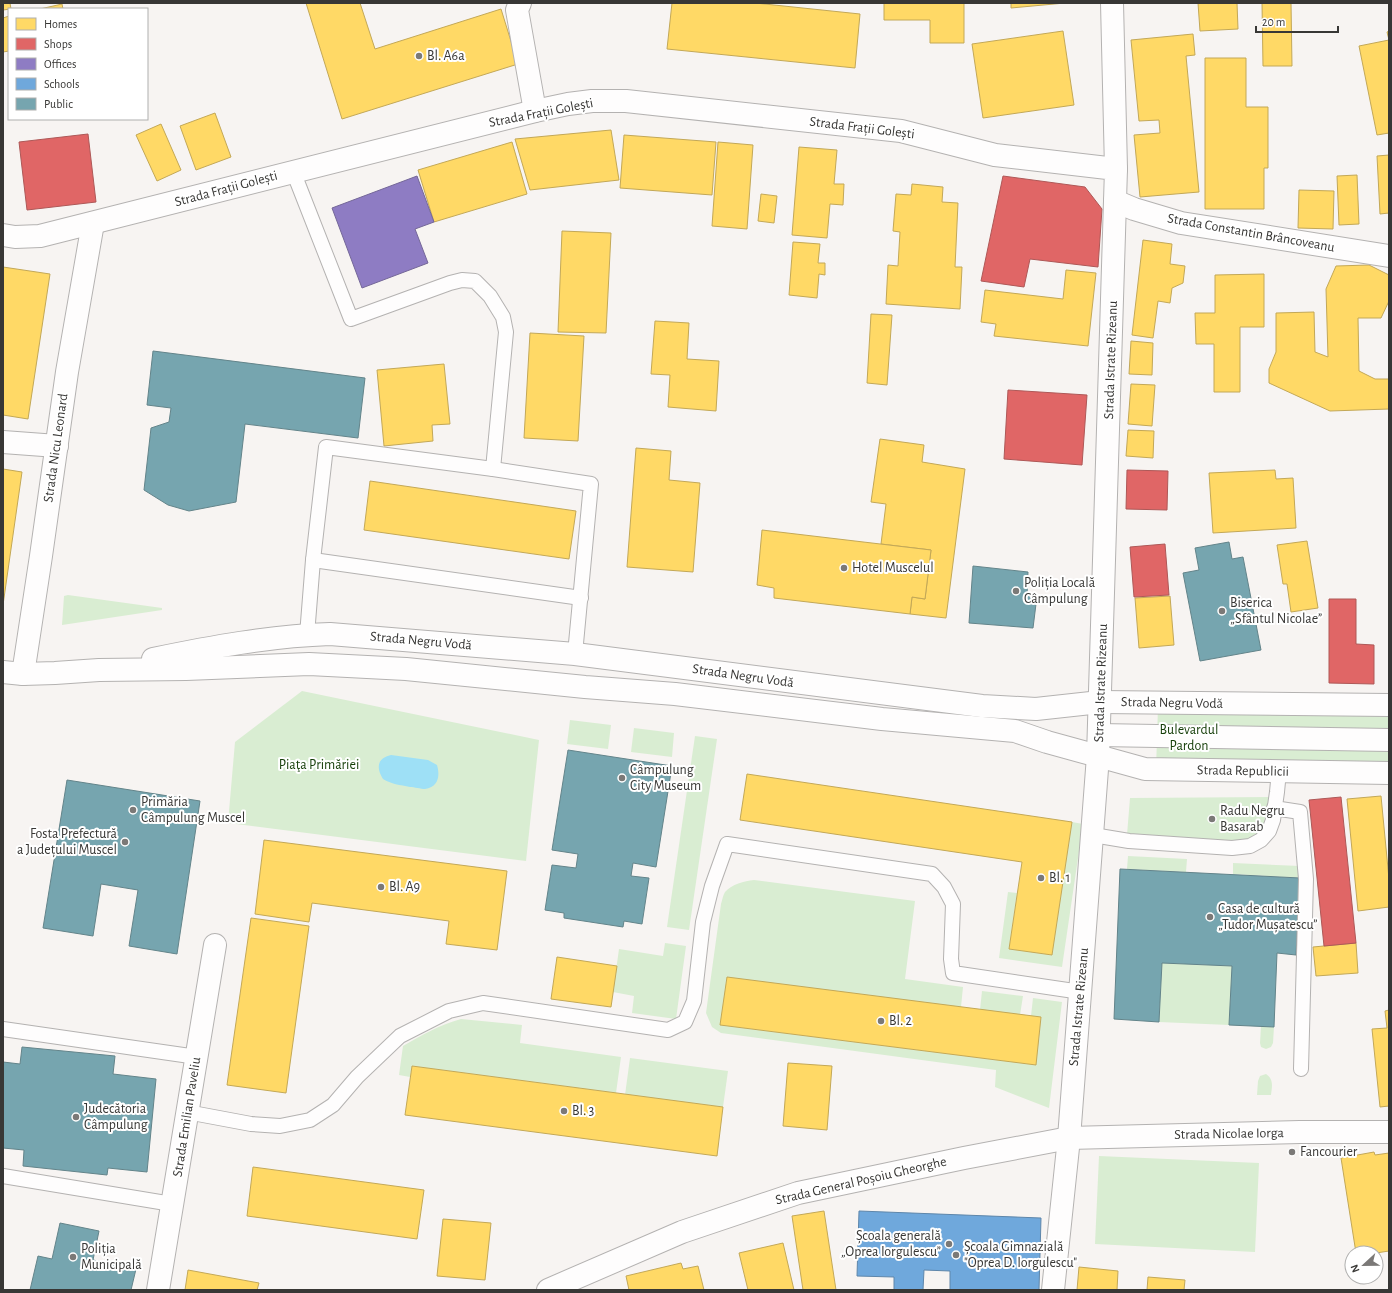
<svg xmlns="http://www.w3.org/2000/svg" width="1392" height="1293" viewBox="0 0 1392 1293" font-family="'Alegreya Sans',sans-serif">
  <rect width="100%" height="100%" fill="#f7f4f2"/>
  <g fill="#d9edd2">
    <path d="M68 595 162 608V610L62 625 64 596Z"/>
    <path d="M302 691 539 740 526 861 228 823 235 742Z"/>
    <path d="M1158 707 1389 710V770L1156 769Z"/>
    <path d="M570 720 611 725 608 749 567 744Z"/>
    <path d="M634 728 674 733 672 757 631 752Z"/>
    <path d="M695 736 717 739 689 930 667 927Z"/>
    <path d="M1274 797 1262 832 1240 844 1127 835 1130 798Z"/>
    <path d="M1072 822 1083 824 1062 967 999 958 1008 892 1017 893 1009 949 1052 955Z"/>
    <path d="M1128 856 1187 859 1186 872 1127 869Z"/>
    <path d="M1233 863 1300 866V878L1233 874Z"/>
    <path d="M754 880 915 901 905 979 963 987 961 1007 727 978 721 1025 1035 1065 1041 1018 1031 1016 1033 998 1062 1002 1049 1108 995 1087 996 1070 721 1033 712 1027 706 1013 721 904C722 901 723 895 725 892 732 884 744 881 754 880Z"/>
    <path d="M665 943 686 946 676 1019 632 1013 634 996 613 992 619 949 663 956Z"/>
    <path d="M1162 963 1232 966 1229 1025 1159 1022Z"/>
    <path d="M982 991 1023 996 1020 1015 980 1010Z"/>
    <path d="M461 1019 522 1025 520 1043 621 1057 616 1093 412 1066 410 1077 399 1075 403 1046C422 1035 439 1025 461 1019Z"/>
    <path d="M1261 1026 1274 1027 1273 1043 1271 1047 1266 1049 1261 1047 1260 1043Z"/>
    <path d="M630 1058 728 1071 723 1107 625 1095Z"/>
    <path d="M1266 1074C1274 1079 1272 1087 1271 1095H1257L1258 1081 1260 1076Z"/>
    <path d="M1099 1156 1259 1163 1255 1252 1095 1244Z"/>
  </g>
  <path fill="#9ee0f6" d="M391 755 428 760 437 765C440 775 439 787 425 789 421 789 414 787 410 787 400 785 391 784 383 779 376 768 377 758 391 755Z"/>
  <g fill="#ffd966" stroke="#c3a857">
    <path d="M3 3H10L11 9 3 10Z"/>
    <path d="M306 3H360L375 49 501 9 518 64 342 119Z"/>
    <path d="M672 3H755L860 14 855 68 667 49Z"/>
    <path d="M884 3H964V43H930V20H884Z"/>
    <path d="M1011 3H1065L1011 8Z"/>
    <path d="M1198 3H1237L1238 29 1200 31Z"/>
    <path d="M1262 3H1291L1292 66H1263Z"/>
    <path d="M62 4 63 9H40Z"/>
    <path d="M9 16V51L3 52V18Z"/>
    <path d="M1063 31 1074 105 983 118 972 44Z"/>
    <path d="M1389 31V133L1377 135 1359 46 1389 40 1387 32Z"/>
    <path d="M1193 34 1195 55 1186 56 1199 192 1140 197 1134 135 1160 133 1159 120 1139 121 1131 40Z"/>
    <path d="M1205 58H1246V107H1268V168H1264V209H1205Z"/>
    <path d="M215 113 231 157 196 170 180 126Z"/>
    <path d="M161 124 181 170 157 181 136 135Z"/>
    <path d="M611 130 619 180 530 190 515 139Z"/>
    <path d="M624 135 716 142 712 195 620 188Z"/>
    <path d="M512 142 527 194 434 222 418 170Z"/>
    <path d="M718 142 753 145 747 229 712 226Z"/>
    <path d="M799 147 837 150 834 184H844L843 205 830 204 827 238 792 235Z"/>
    <path d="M1389 155V213L1380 214 1377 156Z"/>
    <path d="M1357 175 1359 224 1339 225 1337 176Z"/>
    <path d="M912 184 943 187 942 202 958 203 955 267H962L960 309 886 304 888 265 898 266 900 232 893 231 896 194 911 195Z"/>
    <path d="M1299 190 1334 191 1333 229 1298 228Z"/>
    <path d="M761 194 777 196 774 223 758 221Z"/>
    <path d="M562 231 611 233 606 333 558 332Z"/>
    <path d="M1143 240 1172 244 1170 264 1185 266 1183 283 1172 288 1170 303 1158 301 1153 338 1132 335Z"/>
    <path d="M793 242 820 244 818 263H825V275L819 274 817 298 789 295Z"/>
    <path d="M1369 265 1389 275V301L1381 318H1358L1359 371 1375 379H1389V409L1330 411 1269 383V369L1276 352V313L1314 312 1315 352 1328 357 1326 289 1336 266Z"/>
    <path d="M3 267 50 274 28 419 3 415Z"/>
    <path d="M1066 270 1096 273 1088 346 994 336 996 324 981 322 985 290 1063 299Z"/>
    <path d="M1264 274V327H1240V392H1214V344H1196L1195 313H1215V275Z"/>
    <path d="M871 314 892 315 887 385 867 383Z"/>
    <path d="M655 321 689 323 687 359 719 361 716 411 668 407 670 375 651 374Z"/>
    <path d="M530 333 584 336 578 441 524 438Z"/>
    <path d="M1131 341 1153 343 1152 375 1129 374Z"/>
    <path d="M444 364 450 424 432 425 433 441 384 446 377 370Z"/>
    <path d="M1131 384 1155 385 1152 426 1128 424Z"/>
    <path d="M1128 430 1154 431 1153 458 1126 456Z"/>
    <path d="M880 439 924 445 922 462 965 469 946 618 910 614 912 597 925 599 931 550 881 544 886 504 871 502Z"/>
    <path d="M636 448 671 451 669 480 700 483 693 572 627 567Z"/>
    <path d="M3 469 22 472 3 605Z"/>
    <path d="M1275 470 1276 479 1293 478 1296 528 1213 533 1209 473Z"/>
    <path d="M370 481 576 511 569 559 364 530Z"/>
    <path d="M762 530 931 550 925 599 912 597 910 614 774 598V588L757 585Z"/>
    <path d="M1307 541 1318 608 1291 612 1287 584H1283L1277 545Z"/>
    <path d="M1170 596 1174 645 1139 648 1135 598Z"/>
    <path d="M747 774 1072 822 1052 955 1009 949 1022 862 740 820Z"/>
    <path d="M1381 796 1389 879V907L1358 911 1347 799Z"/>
    <path d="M264 840 507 871 497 950 446 944 449 921 312 903 309 922 255 914Z"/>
    <path d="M251 918 309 926 286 1093 227 1085Z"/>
    <path d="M1356 943 1358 973 1316 976 1313 947Z"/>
    <path d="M557 957 617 966 611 1007 551 999Z"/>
    <path d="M727 977 1041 1017 1036 1065 720 1025Z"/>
    <path d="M1389 1010V1106L1380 1107 1372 1029 1387 1028 1385 1011Z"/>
    <path d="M788 1063 832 1066 827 1130 783 1126Z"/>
    <path d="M412 1066 723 1107 717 1156 405 1115Z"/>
    <path d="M1374 1152 1375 1155 1389 1153V1251L1376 1253H1356L1341 1158Z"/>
    <path d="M253 1167 424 1190 417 1239 247 1216Z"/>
    <path d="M824 1211 836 1290H803L792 1216Z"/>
    <path d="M443 1219 491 1223 485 1280 437 1276Z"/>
    <path d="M783 1243 794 1290H748L739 1253Z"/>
    <path d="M681 1263 683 1269 698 1266 704 1290H629L626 1276Z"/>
    <path d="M1079 1267 1118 1271 1117 1290H1077Z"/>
    <path d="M188 1270 259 1283 257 1290H185Z"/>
    <path d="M1148 1277 1185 1280 1184 1290H1147Z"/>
  </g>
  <g fill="#e06666" stroke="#ae5857">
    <path d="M88 134 96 202 27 210 19 142Z"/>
    <path d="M1003 176 1085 187 1102 209 1098 267 1030 259 1024 287 981 281Z"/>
    <path d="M1008 390 1087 395 1082 465 1004 459Z"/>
    <path d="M1127 470 1168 471 1167 510 1126 509Z"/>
    <path d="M1165 544 1169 595 1134 597 1130 547Z"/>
    <path d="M1329 599H1356V644L1374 645V684L1329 683Z"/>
    <path d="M1341 797 1356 943 1324 946 1309 800Z"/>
  </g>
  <path fill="#8e7cc3" stroke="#746798" d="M417 176 434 222 415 229 428 263 362 288 332 208Z"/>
  <path fill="#6fa8dc" stroke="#5e86aa" d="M859 1211 1041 1218 1039 1290H950V1271L924 1270 923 1290H894V1277L857 1276Z"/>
  <g fill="#76a5af" stroke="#63848a">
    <path d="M153 351 365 378 358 438 245 424 236 502 189 511 168 505 144 490 151 428 169 422 171 408 147 405Z"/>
    <path d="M1229 542 1232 559 1243 557 1261 650 1200 661 1183 573 1199 570 1195 548Z"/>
    <path d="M973 566 1028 572 1027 595 1037 596 1033 628 969 623Z"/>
    <path d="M568 750 672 766 656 867 633 863 631 876 649 878 642 924 624 921 623 927 564 918V913L545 910 552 865 576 868 578 854 552 850Z"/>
    <path d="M67 780 200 801 177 954 129 946 138 890 101 884 93 936 43 928Z"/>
    <path d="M1120 869 1300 878 1296 955 1277 953 1274 1027 1229 1025 1232 966 1162 963 1159 1022 1114 1019Z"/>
    <path d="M22 1047 115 1056 113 1074 156 1079 147 1172 108 1168 107 1175 23 1166 24 1150 3 1148V1062L20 1064Z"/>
    <path d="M60 1223 99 1231 93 1260 136 1269 131 1290H30L38 1256 52 1259Z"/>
  </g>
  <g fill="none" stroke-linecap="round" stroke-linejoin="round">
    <defs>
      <g id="service">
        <path d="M293 171 351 319 450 283 462 280 475 281 490 296 503 317 506 332 493 469"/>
        <path d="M313 560 581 598"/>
        <path d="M307 635 313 560 326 447 493 469 591 484 575 654"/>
        <path d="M1274 808 1300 812 1306 879 1301 1069"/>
        <path d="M1093 835 1129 841 1232 848 1250 846 1261 840 1269 831 1273 820 1277 792 1279 771"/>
        <path d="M3 1029 197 1057"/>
        <path d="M187 1112 251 1124 280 1126 310 1120 333 1105 357 1077 400 1036 449 1011 483 1003 668 1030 685 1022 694 1001 703 922 712 886 727 844 932 874 944 887 953 904 951 959 953 973 1081 992"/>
        <path d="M3 1176 172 1204"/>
      </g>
      <path id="pedestrian" d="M1099 735 1389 740"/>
      <g id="minor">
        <path d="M520 3 517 10 535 111"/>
        <path d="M3 442 57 446"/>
        <path d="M23 674 41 556 67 372 93 223"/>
        <path d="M1100 702 1389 705"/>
        <path d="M1098 756 1145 769 1389 773"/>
        <path d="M158 1290 215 945"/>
        <path d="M548 1290 682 1232 798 1193 964 1158 1069 1138 1300 1132H1389"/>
      </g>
      <g id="tertiary">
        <path d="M1112 3 1116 169"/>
        <path d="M153 659C211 647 271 636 330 634L575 654 982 706 1036 709 1100 702"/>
        <path d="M3 672 23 674 55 673 99 670 186 669 309 664 406 669 585 687 675 694 882 719 1015 731 1047 742 1098 756"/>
        <path d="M1053 1290 1069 1138 1098 756 1115 201"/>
      </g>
      <path id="secondary" d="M3 235 15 237 40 236 535 111 568 104 592 101H626L901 131 995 155 1116 169 1115 201 1134 209 1181 223 1389 256"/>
    </defs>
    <use href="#service" stroke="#b4b2b1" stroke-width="16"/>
    <use href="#pedestrian" stroke="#b4b2b1" stroke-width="24"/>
    <use href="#minor" stroke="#b4b2b1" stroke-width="24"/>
    <use href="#tertiary" stroke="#b4b2b1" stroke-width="24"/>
    <use href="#secondary" stroke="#b4b2b1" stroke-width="24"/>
    <use href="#service" stroke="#fefdfd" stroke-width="14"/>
    <use href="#pedestrian" stroke="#fefdfd" stroke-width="22"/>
    <use href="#minor" stroke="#fefdfd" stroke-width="22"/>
    <use href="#tertiary" stroke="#fefdfd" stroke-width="22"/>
    <use href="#secondary" stroke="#fefdfd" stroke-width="22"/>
  </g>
  <g fill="#7b7977" stroke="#fff" stroke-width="1.5">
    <circle cx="419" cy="56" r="4"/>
    <circle cx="844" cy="568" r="4"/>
    <circle cx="1016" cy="591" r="4"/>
    <circle cx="1222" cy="611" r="4"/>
    <circle cx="622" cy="778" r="4"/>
    <circle cx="133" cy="810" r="4"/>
    <circle cx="1212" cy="819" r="4"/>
    <circle cx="125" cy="842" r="4"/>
    <circle cx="1041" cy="878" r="4"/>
    <circle cx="381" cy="887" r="4"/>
    <circle cx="1210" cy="917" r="4"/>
    <circle cx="881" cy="1021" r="4"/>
    <circle cx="564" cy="1111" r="4"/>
    <circle cx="76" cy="1117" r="4"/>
    <circle cx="1292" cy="1152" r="4"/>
    <circle cx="949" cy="1244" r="4"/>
    <circle cx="956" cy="1255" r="4"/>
    <circle cx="73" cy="1257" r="4"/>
  </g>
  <g text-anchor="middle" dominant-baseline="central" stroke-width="4" stroke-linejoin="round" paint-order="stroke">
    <g font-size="14" fill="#383735" stroke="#fff" text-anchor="start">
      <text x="427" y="56">Bl. A6a</text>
      <text x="852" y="568">Hotel Muscelul</text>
      <text x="1024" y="583">Poliția Locală<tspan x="1024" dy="16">Câmpulung</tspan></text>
      <text x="1230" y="603">Biserica<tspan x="1230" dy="16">„Sfântul Nicolae”</tspan></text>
      <text x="630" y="770">Câmpulung<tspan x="630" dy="16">City Museum</tspan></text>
      <text x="141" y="802">Primăria<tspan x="141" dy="16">Câmpulung Muscel</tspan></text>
      <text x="1220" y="811">Radu Negru<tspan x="1220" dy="16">Basarab</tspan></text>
      <text x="117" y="834" text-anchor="end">Fosta Prefectură<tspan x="117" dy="16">a Județului Muscel</tspan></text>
      <text x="1049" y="878">Bl. 1</text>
      <text x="389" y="887">Bl. A9</text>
      <text x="1218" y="909">Casa de cultură<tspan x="1218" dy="16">„Tudor Mușatescu”</tspan></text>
      <text x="889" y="1021">Bl. 2</text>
      <text x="84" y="1109">Judecătoria<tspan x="84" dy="16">Câmpulung</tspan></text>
      <text x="572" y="1111">Bl. 3</text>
      <text x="1300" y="1152">Fancourier</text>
      <text x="941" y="1236" text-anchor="end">Școala generală<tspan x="941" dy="16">„Oprea Iorgulescu”</tspan></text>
      <text x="964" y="1247">Școala Gimnazială<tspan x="964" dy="16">"Oprea D. Iorgulescu"</tspan></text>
      <text x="81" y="1249">Poliția<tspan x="81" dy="16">Municipală</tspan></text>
    </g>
    <g font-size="14" fill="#383735" stroke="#fff">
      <text transform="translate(541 113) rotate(-11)">Strada Frații Golești</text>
      <text transform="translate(862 128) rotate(7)">Strada Frații Golești</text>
      <text transform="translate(226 189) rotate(-15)">Strada Frații Golești</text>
      <text transform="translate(1251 233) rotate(10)">Strada Constantin Brâncoveanu</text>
      <text transform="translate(1111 360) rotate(-88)">Strada Istrate Rizeanu</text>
      <text transform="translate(56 448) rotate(-82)">Strada Nicu Leonard</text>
      <text transform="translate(421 641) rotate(5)">Strada Negru Vodă</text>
      <text transform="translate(743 676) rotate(8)">Strada Negru Vodă</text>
      <text transform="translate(1101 683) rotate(-88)">Strada Istrate Rizeanu</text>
      <text transform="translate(1172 703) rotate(1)">Strada Negru Vodă</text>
      <text transform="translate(1243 771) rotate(1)">Strada Republicii</text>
      <text transform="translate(1079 1007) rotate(-85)">Strada Istrate Rizeanu</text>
      <text transform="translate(187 1117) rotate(-81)">Strada Emilian Paveliu</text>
      <text transform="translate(1229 1134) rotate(-1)">Strada Nicolae Iorga</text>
      <text transform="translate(861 1181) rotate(-13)">Strada General Poșoiu Gheorghe</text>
    </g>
    <g font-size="14" fill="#153e08" stroke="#fff">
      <text x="1189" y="730">Bulevardul<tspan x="1189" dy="16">Pardon</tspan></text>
      <text x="319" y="765">Piaţa Primăriei</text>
    </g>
  </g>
  <rect width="1392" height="1293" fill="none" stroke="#383735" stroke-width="8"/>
  <rect x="8" y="8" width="140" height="112" fill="#ffffff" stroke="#afafae"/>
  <rect x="16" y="18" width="20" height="12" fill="#ffd966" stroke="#afafae"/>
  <text x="44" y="28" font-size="12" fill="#383735">Homes</text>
  <rect x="16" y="38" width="20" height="12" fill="#e06666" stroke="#afafae"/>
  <text x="44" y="48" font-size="12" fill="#383735">Shops</text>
  <rect x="16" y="58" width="20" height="12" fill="#8e7cc3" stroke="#afafae"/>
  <text x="44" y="68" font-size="12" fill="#383735">Offices</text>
  <rect x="16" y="78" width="20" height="12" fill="#6fa8dc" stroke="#afafae"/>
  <text x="44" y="88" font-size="12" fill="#383735">Schools</text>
  <rect x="16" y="98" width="20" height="12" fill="#76a5af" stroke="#afafae"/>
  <text x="44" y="108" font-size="12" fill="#383735">Public</text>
  <g transform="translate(1364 1265) rotate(248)"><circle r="19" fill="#ffffff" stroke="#afafae"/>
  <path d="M0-3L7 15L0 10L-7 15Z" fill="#7b7977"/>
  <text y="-6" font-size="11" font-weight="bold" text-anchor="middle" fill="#383735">N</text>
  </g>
  <path d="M1256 26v6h82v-6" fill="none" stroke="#383735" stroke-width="2"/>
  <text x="1262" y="26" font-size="12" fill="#383735" stroke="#ffffff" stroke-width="3" paint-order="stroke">20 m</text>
</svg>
